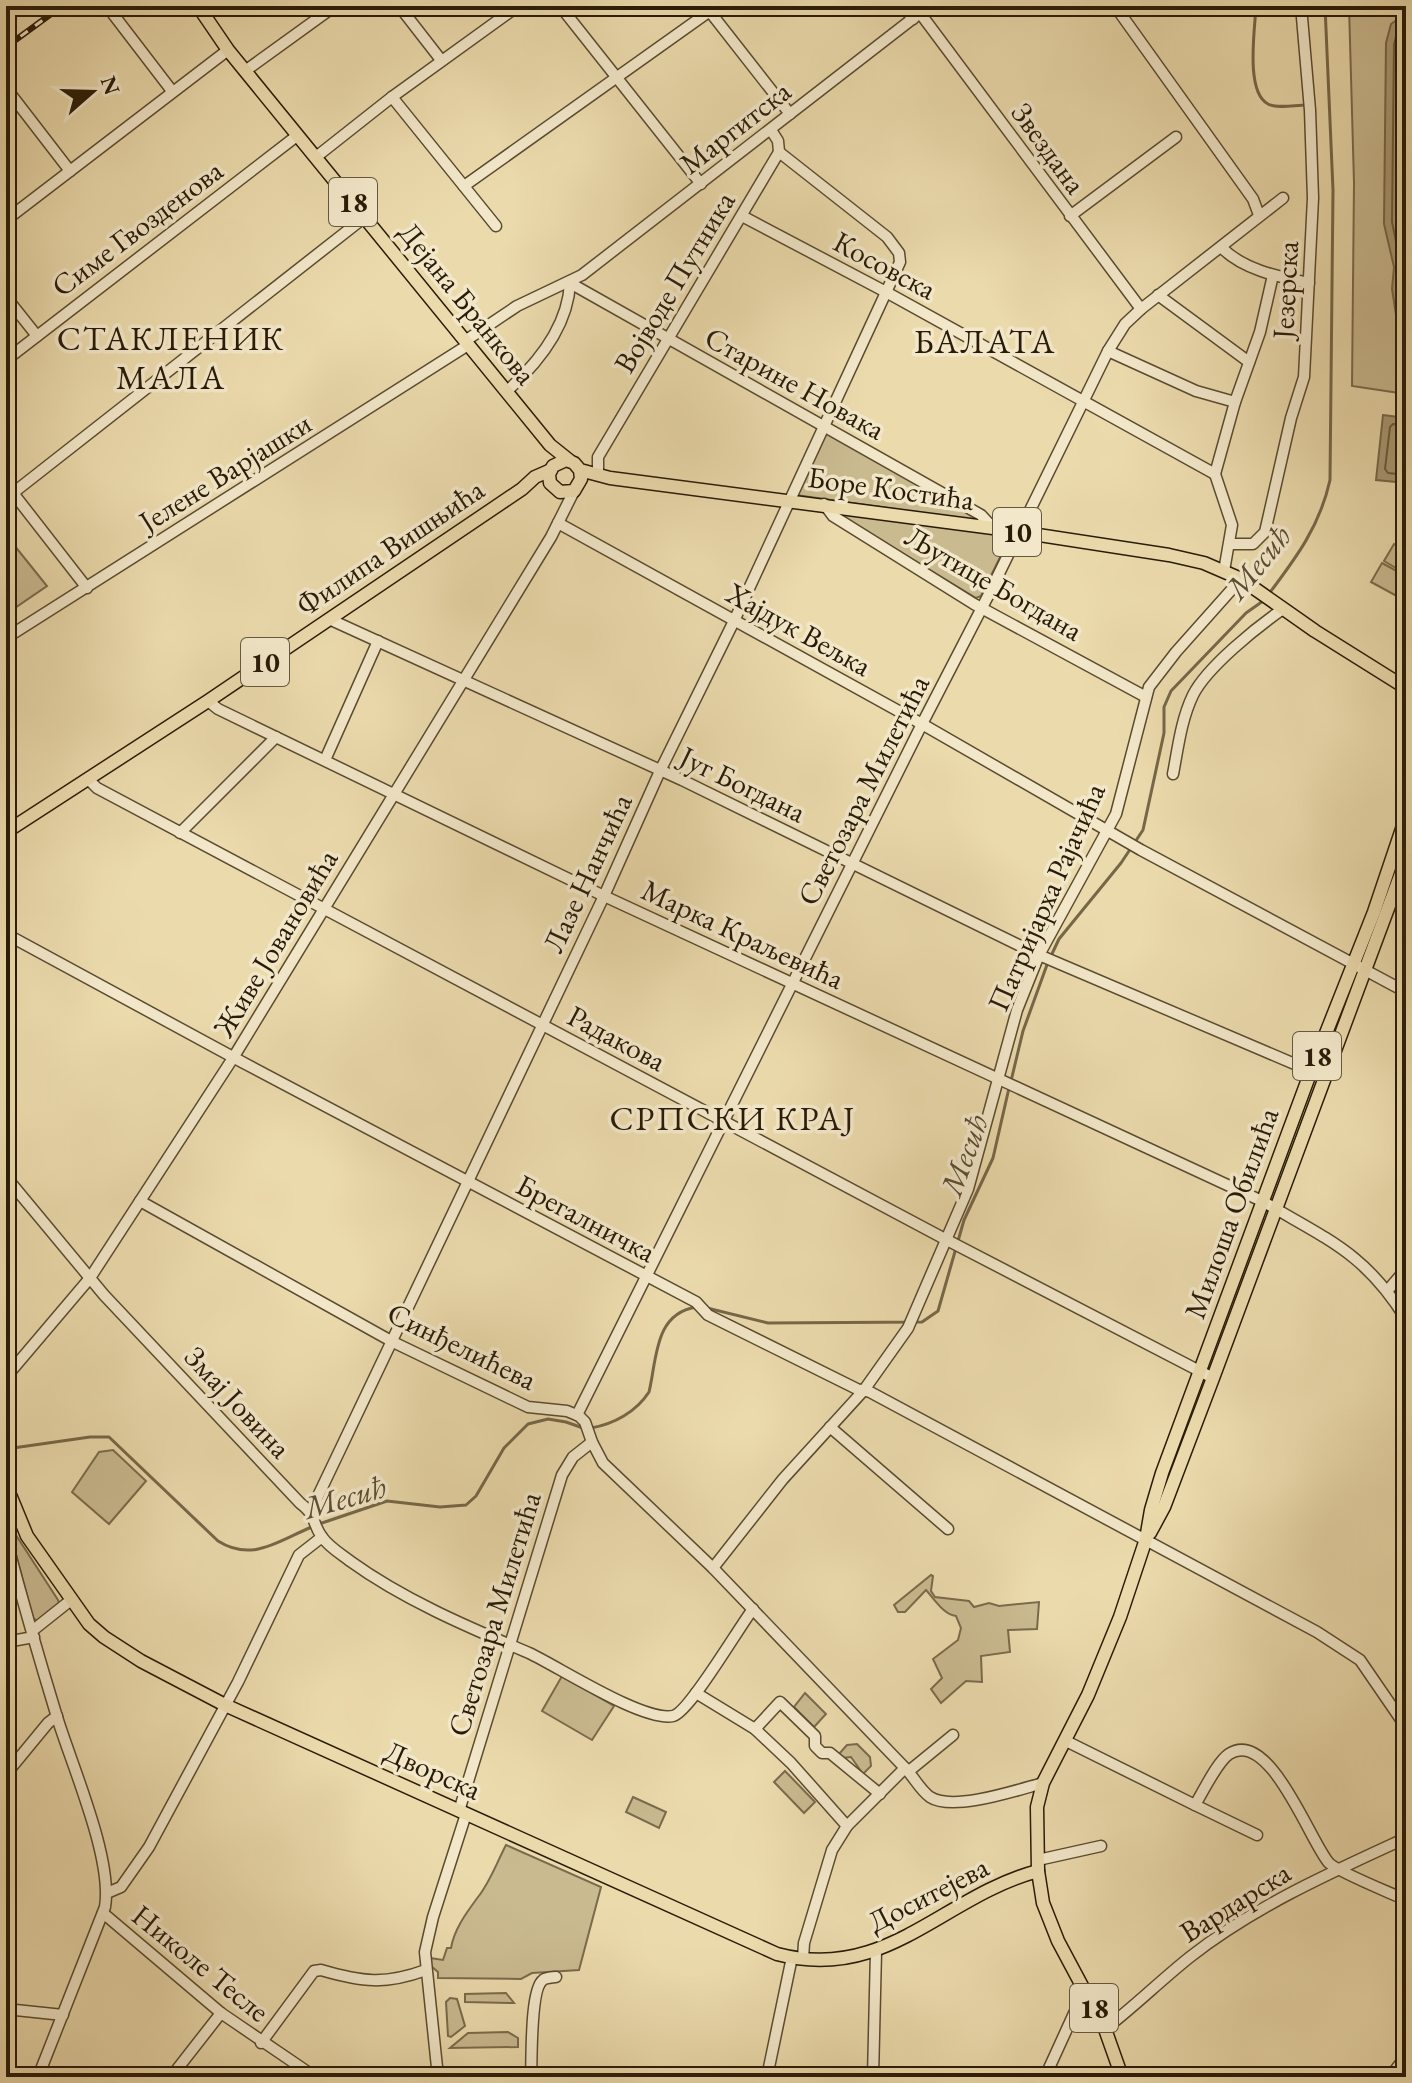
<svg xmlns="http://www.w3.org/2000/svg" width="1412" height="2083" viewBox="0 0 1412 2083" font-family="'EB Garamond',serif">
  <rect width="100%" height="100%" fill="#ebdaac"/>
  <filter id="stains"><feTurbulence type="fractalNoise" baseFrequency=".0025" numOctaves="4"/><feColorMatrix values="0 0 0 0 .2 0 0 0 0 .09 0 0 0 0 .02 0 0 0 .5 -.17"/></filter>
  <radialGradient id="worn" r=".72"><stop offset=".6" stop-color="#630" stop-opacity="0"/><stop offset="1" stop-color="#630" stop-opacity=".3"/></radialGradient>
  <g fill="#caba90" stroke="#7a6a4c" stroke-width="2">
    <path d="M1349 6H1406V394L1352 386 1354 183Z"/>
    <path d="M826 433 980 518 979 521 796 495Z"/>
    <path d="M840 511 1008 536 1009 539 981 596 976 598 839 515Z"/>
    <path d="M6 535 47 586 6 614Z"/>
    <path d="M1394 544 1406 551V574L1384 561Z"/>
    <path d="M1382 563 1406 576V601L1371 582Z"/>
    <path d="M113 1450 146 1481 109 1524 72 1492 99 1452Z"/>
    <path d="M12 1529 58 1600 59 1603 37 1621 33 1618 10 1532Z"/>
    <path d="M931 1575 933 1576 931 1591 935 1597 969 1601 974 1607 989 1603 999 1606 1039 1602 1037 1629 1008 1630 1010 1652 981 1656 982 1682 966 1681 941 1703 931 1689 942 1678 933 1659 958 1640 961 1628 956 1616C944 1615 935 1600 926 1590L905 1612H898L894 1605Z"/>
    <path d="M562 1676 614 1706 592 1740 542 1711Z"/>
    <path d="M805 1693 826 1714 814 1727 794 1707Z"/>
    <path d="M857 1744 870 1757 871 1766 863 1774 851 1757 842 1758 838 1755 847 1745Z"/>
    <path d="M785 1771 815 1802 804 1813 774 1782Z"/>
    <path d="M633 1797 666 1812 659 1828 626 1812Z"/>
    <path d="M506 1845 601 1887 579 1970 532 1973 521 1979 438 1978V1972L431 1966 430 1958 443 1960 447 1948H451C454 1929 467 1912 478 1897 490 1882 497 1862 506 1845Z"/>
    <path d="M506 1993 514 2003 465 2002V1994Z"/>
    <path d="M450 1998 457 1999 465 2026 451 2037 448 2036 446 2002Z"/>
    <path d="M508 2032 518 2038V2047L450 2048 468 2033Z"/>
  </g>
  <g fill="#a99974" stroke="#766748" stroke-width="2">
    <path d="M1406 13V326L1397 321 1392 289 1394 267 1384 224 1386 43 1391 24Z"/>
    <path d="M1383 415 1406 418V483L1376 480Z"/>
  </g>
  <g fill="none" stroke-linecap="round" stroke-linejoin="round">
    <g stroke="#695a3e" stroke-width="2">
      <path d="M1406 22 1398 29 1394 44 1392 222 1401 266 1402 305 1406 316"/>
      <path d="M1406 38 1402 221 1406 234"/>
      <path d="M1406 425 1393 424 1390 427 1385 469 1388 473 1406 475"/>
    </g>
    <g stroke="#766748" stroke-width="3">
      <path d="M1256 6C1255 29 1245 92 1268 104 1277 109 1295 105 1306 105"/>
      <path d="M1268 595C1296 558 1320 526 1330 480L1333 190 1325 6"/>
      <path d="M1051 956 1059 939 1121 863 1143 830 1164 733V707L1171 691 1246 613 1263 601"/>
      <path d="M1011 1081 1023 1031 1048 962"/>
      <path d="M703 1307 768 1323 922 1322 938 1311 964 1220 993 1158 1009 1088"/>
      <path d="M591 1428C614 1424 636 1412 649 1392 657 1359 654 1314 696 1307"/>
      <path d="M6 1449 90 1437H109L218 1541C253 1563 279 1540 312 1527"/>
      <path d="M319 1524 387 1501 440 1507 466 1505 476 1496 504 1448 528 1424 548 1419 566 1422 583 1428"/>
    </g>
    <defs>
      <g id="minor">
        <path d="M399 6 441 60"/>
        <path d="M560 6 701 184"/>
        <path d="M903 6 913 19"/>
        <path d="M1115 6 1253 199 1259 215"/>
        <path d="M707 8 790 114"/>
        <path d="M920 13 1141 309"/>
        <path d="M113 14 172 91"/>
        <path d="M245 71 335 6"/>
        <path d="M6 88 70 171"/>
        <path d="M392 97 496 226"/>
        <path d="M316 157 392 97 518 6"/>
        <path d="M464 186 717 6"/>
        <path d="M742 216 886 292 1215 474"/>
        <path d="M1070 216 1176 137"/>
        <path d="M6 220 228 50"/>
        <path d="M1221 247C1243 270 1280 277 1309 283"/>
        <path d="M570 283 981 515 993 528"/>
        <path d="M1158 295 1249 362"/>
        <path d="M6 297 37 336"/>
        <path d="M465 341 517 306 582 275 929 6"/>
        <path d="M1108 351 1196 391 1235 402"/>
        <path d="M6 360 298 135"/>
        <path d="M507 391C537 364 568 326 570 283"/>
        <path d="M598 475V457L779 152 778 141 771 130"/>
        <path d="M6 484 87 588"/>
        <path d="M13 493 365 217"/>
        <path d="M824 504 833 516 974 604 1146 697"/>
        <path d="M558 523 922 724 1141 850 1406 992"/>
        <path d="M1231 544H1253L1265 532 1291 418 1304 377 1313 198 1310 110 1301 6"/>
        <path d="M1224 571 1232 525 1215 474 1235 402 1260 332 1273 275"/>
        <path d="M329 619 682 780 1039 955 1311 1071"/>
        <path d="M6 638 468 345"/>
        <path d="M208 701 218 709 604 896 1264 1202C1328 1240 1365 1253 1406 1319"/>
        <path d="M325 760 378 641"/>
        <path d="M1173 774C1178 748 1181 720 1193 695 1207 667 1257 627 1283 609"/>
        <path d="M88 779 97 788 945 1239 1213 1378"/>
        <path d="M180 833 276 737"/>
        <path d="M6 934 242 1062 696 1302 708 1315 857 1389 870 1392 1317 1632 1360 1660 1406 1727"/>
        <path d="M6 1177 104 1295 300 1503C318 1517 311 1522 322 1537 329 1547 341 1554 350 1561 404 1600 468 1627 529 1653 559 1667 643 1722 673 1716 689 1713 739 1627 753 1609"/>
        <path d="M140 1201 393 1342 528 1407 567 1411 579 1416 585 1422 592 1442 603 1463 713 1568 905 1768C914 1777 920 1790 930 1797 953 1812 1017 1790 1043 1783"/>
        <path d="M1388 1290 1406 1269"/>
        <path d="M6 1377 90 1278 233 1058 551 537 574 491"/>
        <path d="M577 1415 922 724 988 596 1108 351 1125 324 1141 309 1283 198"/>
        <path d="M830 1427 948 1529"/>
        <path d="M313 1512 318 1496 604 896 660 771 734 621 900 262 899 253 887 237 779 152"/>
        <path d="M6 1525 15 1512"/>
        <path d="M6 1539C22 1599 39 1658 57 1717 72 1766 113 1859 105 1907L38 2077"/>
        <path d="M713 1568 783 1479 864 1390 908 1328 968 1189 1017 1010 1039 955 1116 814 1149 687 1176 652 1241 579"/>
        <path d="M32 1631 71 1600"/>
        <path d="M6 1642 34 1637"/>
        <path d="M696 1693 755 1729 791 1763 847 1826"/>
        <path d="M755 1729 780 1702 815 1736V1746L822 1753H830L880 1794"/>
        <path d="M1066 1741 1195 1805C1203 1792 1217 1762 1229 1754 1270 1727 1311 1844 1329 1863 1338 1872 1391 1893 1406 1900"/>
        <path d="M909 1771 953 1735"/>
        <path d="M6 1774 48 1723 57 1716"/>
        <path d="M1195 1805 1257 1835"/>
        <path d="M459 1811 562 1475 573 1457 592 1442"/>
        <path d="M1038 1860 1101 1846"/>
        <path d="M107 1893 121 1887 149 1847 238 1682 299 1555 322 1537"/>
        <path d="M103 1913 221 2013 315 2077"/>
        <path d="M803 1959 804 1943 832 1850 847 1826 905 1768"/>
        <path d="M6 2009 63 2015"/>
        <path d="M1105 2029C1135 2006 1161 1980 1190 1957 1255 1906 1332 1872 1406 1838"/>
        <path d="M261 2043 314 1971 321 1970C362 1982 385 1985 426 1970"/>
        <path d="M171 2077 221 2013"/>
        <path d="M438 2077 425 1952 433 1917 466 1814"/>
        <path d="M531 2077C532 2060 530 1989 543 1980 545 1978 553 1977 556 1977"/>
        <path d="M767 2077 792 1957"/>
        <path d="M873 2077 876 1951"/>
        <path d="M1045 2077 1076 2009 1087 1996"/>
        <path d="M1390 2077 1406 2056"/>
      </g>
      <g id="major">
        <path d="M198 6 228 50 550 445 570 461"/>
        <path d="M580 470 581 479 574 491 560 492 550 483 549 474 553 466 566 460 574 463 580 470 610 478 993 528 1169 555 1204 563 1241 579 1315 631 1406 688"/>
        <path d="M6 832 208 701 522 489 535 477 551 470"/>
        <path d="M6 1485 27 1536 89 1624 104 1637 141 1661 225 1705 777 1954C886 1983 943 1896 1038 1871"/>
        <path d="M1150 1533 1164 1507 1213 1378 1406 860"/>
        <path d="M1122 2077 1105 2029 1058 1941 1043 1903 1038 1871 1037 1807 1043 1783 1088 1695 1120 1617 1146 1539 1151 1510 1162 1473 1311 1071 1374 912 1406 817"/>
      </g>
    </defs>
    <use href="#minor" stroke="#5a4b30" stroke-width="13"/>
    <use href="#major" stroke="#291b07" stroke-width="15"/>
    <use href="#minor" stroke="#f2e7c9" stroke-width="10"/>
    <use href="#major" stroke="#ebdaac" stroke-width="12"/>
    <defs>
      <path id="rail" d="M6 47 62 6"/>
    </defs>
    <use href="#rail" stroke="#291b07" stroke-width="6"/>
    <use href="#rail" stroke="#f2e7c9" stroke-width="3" stroke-dasharray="9" stroke-linecap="butt"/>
  </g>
  <g text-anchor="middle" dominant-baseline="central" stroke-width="7" stroke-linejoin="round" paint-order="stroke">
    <g fill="#f2e7c9" stroke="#655841" stroke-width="2">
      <rect x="329" y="178" width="48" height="48" rx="6"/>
      <rect x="993" y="508" width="48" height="48" rx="6"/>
      <rect x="241" y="638" width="48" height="48" rx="6"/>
      <rect x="1293" y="1032" width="48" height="48" rx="6"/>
      <rect x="1070" y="1984" width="48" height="48" rx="6"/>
    </g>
    <g font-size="28" font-weight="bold" fill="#291b07">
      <text x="353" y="202">18</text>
      <text x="1017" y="532">10</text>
      <text x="265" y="662">10</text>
      <text x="1317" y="1056">18</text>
      <text x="1094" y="2008">18</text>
    </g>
    <g font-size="30" fill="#291b07" stroke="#f2e7c9">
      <text transform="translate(735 127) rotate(-38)">Маргитска</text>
      <text transform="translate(1049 148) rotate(54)">Звездана</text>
      <text transform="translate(137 228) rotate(-37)">Симе Гвозденова</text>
      <text transform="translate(885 265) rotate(28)">Косовска</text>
      <text transform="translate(674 282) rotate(-59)">Војводе Путника</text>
      <text transform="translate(1285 290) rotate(-87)">Језерска</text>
      <text transform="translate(468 303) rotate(51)">Дејана Бранкова</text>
      <text transform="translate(795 383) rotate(29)">Старине Новака</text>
      <text transform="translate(225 472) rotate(-32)">Јелене Варјашки</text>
      <text transform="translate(891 488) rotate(8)">Боре Костића</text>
      <text transform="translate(390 547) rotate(-34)">Филипа Вишњића</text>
      <text transform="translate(994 583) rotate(30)">Љутице Богдана</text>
      <text transform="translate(799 629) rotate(29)">Хајдук Вељка</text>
      <text transform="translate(743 784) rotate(26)">Југ Богдана</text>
      <text transform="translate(863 790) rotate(-63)">Светозара Милетића</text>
      <text transform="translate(587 873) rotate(-65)">Лазе Нанчића</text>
      <text transform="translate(1046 897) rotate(-66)">Патријарха Рајачића</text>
      <text transform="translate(743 934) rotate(25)">Марка Краљевића</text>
      <text transform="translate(275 943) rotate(-59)">Живе Јовановића</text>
      <text transform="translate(617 1038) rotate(28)">Радакова</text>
      <text transform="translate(1231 1213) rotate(-70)">Милоша Обилића</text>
      <text transform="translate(586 1218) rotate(28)">Брегалничка</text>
      <text transform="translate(462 1346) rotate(26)">Синђелићева</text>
      <text transform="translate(238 1402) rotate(47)">Змај Јовина</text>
      <text transform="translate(494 1614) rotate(-73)">Светозара Милетића</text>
      <text transform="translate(433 1770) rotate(24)">Дворска</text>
      <text transform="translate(928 1894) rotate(-27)">Доситејева</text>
      <text transform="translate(1235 1902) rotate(-32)">Вардарска</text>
      <text transform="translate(201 1963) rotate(39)">Николе Тесле</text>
    </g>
    <g font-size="32" font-style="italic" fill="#5c4d33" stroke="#f2e7c9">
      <text transform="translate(1258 562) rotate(-51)">Месић</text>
      <text transform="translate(964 1155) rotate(-70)">Месић</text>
      <text transform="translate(345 1497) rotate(-16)">Месић</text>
    </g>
    <g font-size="34" letter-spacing="2" fill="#291b07" stroke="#f2e7c9">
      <text x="171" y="338">СТАКЛЕНИК<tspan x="171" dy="39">МАЛА</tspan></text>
      <text x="985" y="341">БАЛАТА</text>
      <text x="733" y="1118">СРПСКИ КРАЈ</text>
    </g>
  </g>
  <rect width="1412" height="2083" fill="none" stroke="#ebdaac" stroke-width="32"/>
  <rect x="8" y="8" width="1396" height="2067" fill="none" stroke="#291b07" stroke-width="4"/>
  <rect x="16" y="16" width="1380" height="2051" fill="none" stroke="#291b07" stroke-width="2"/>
  <g transform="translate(92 92) rotate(70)" stroke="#f2e7c9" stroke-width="6" paint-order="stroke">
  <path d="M0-6L14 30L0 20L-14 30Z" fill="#291b07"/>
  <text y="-12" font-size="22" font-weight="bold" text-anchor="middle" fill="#291b07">N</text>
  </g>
  <rect width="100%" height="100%" filter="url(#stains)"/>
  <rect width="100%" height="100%" fill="url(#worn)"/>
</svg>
